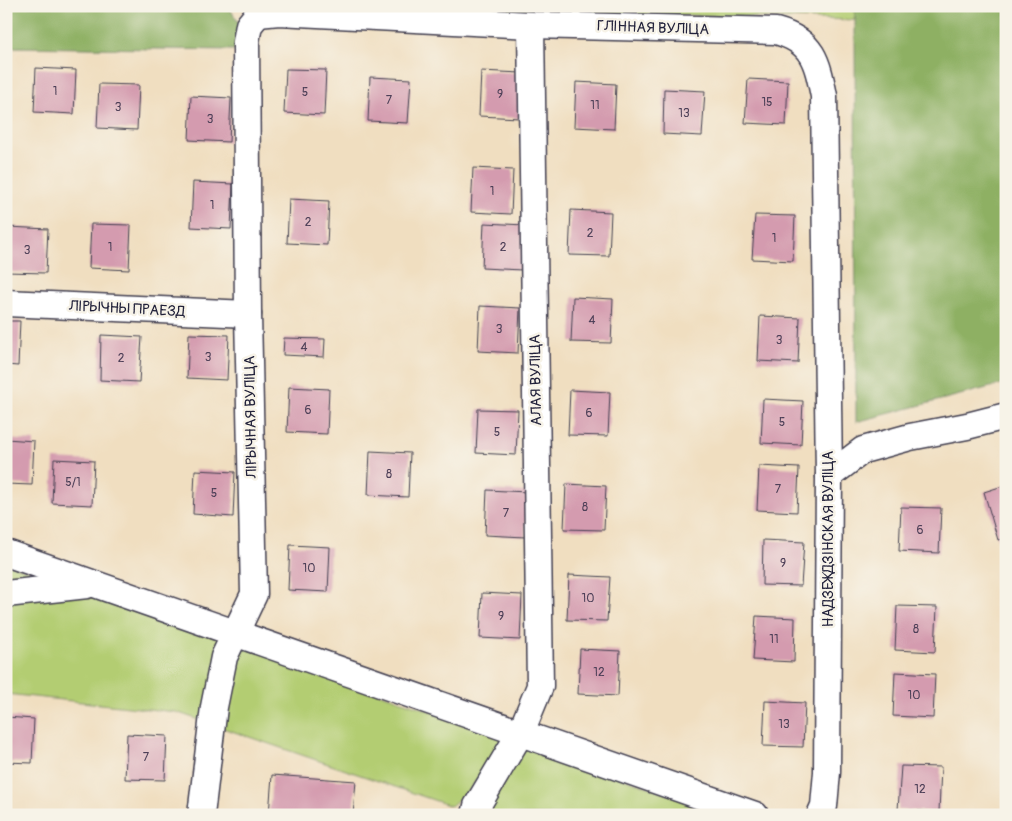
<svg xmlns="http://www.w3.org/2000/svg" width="1012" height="821" viewBox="0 0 1012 821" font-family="Pangolin,sans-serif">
  <rect width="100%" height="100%" fill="#f7f3e8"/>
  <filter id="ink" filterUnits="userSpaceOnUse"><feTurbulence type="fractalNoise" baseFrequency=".02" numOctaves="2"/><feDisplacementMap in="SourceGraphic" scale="10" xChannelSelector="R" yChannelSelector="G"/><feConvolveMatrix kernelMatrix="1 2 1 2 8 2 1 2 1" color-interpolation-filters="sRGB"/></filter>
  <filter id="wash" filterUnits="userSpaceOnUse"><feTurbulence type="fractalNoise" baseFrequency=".0096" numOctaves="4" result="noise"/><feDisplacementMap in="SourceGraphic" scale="20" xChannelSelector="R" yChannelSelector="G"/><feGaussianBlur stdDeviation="1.12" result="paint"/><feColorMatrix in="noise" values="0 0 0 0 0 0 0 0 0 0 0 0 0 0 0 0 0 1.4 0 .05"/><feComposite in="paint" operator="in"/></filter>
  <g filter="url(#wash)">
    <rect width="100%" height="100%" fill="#f0dec0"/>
    <g fill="#b3cd72" stroke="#6a7856">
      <path d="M355 6H855V20Z"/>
      <path d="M6 563 505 737 471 788 451 806 176 712 6 694Z"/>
      <path d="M524 743 728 815H485Z"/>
    </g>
    <g fill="#8eb064" stroke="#586950">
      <path d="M6 6H228L239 23 234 50 6 47Z"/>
      <path d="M855 6H1006V383L856 422Z"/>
    </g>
    <g id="blocks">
      <g fill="#d49baf">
        <path d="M36 68 76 70 74 114 34 112Z"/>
        <path d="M286 69 326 70 324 115 284 113Z"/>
        <path d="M481 71 521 73 519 118 479 116Z"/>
        <path d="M370 77 411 79 408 123 368 121Z"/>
        <path d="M748 79 788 81 786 125 745 123Z"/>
        <path d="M576 82 616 84 614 129 574 127Z"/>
        <path d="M99 84 139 85 137 130 97 128Z"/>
        <path d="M664 89 705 91 702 136 663 134Z"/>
        <path d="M191 96 231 98 229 142 189 140Z"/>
        <path d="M473 168 513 170 511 214 471 212Z"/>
        <path d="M193 182 233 184 231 229 191 227Z"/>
        <path d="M289 199 329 201 327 245 287 243Z"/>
        <path d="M571 210 611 212 609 256 569 255Z"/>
        <path d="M755 215 795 216 793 261 752 259Z"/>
        <path d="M484 223 525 225 522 270 482 268Z"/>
        <path d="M91 224 131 225 129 270 89 268Z"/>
        <path d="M8 227 48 229 46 273 6 272Z"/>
        <path d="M573 297 613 299 611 343 571 342Z"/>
        <path d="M480 306 520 308 518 353 478 351Z"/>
        <path d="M760 316 800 318 798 363 758 361Z"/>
        <path d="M6 321H20L18 366 6 365Z"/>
        <path d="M189 334 229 335 227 380 187 378Z"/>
        <path d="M101 335 142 337 139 382 100 380Z"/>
        <path d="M284 338 325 339 324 357 283 355Z"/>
        <path d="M289 387 329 389 327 434 287 432Z"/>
        <path d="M570 390 610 392 608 436 568 435Z"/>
        <path d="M763 399 803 401 801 445 761 443Z"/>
        <path d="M478 409 518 410 516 455 476 453Z"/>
        <path d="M6 439 34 441 32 485 6 484Z"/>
        <path d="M370 451 410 453 408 497 368 495Z"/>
        <path d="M54 459 94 461 92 505 52 503Z"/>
        <path d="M759 466 799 468 797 512 757 510Z"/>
        <path d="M195 470 235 472 233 517 193 514Z"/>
        <path d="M566 484 606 486 604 530 564 529Z"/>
        <path d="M1006 485V538L998 540 984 492Z"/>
        <path d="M487 490 527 492 525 537 485 535Z"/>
        <path d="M901 507 941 508 939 553 899 551Z"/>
        <path d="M763 540 804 542 801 586 762 585Z"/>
        <path d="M290 545 330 547 328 592 288 590Z"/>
        <path d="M569 575 610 577 607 621 567 620Z"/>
        <path d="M482 593 522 595 520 640 480 638Z"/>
        <path d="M897 606 937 607 935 652 895 650Z"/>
        <path d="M756 616 795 618 794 662 753 660Z"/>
        <path d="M580 649 620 651 618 696 578 694Z"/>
        <path d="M895 672 935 674 933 718 893 716Z"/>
        <path d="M765 701 805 703 803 747 763 746Z"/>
        <path d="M6 717 34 719 32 763 6 762Z"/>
        <path d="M127 734 167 736 165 780 125 779Z"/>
        <path d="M901 766 941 767 939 812 898 810Z"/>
        <path d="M272 775 356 781 353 815H269Z"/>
      </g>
    </g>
  </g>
  <g filter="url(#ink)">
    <use href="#blocks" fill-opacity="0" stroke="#413e4f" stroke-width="1"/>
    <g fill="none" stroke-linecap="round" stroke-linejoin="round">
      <defs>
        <g id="minor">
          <path d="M258 14 279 12 531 25 776 31C813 41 817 61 824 96L829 476 827 772 824 806 820 815"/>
          <path d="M6 303 248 314"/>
          <path d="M829 476 863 450 910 437 967 426 1006 416"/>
          <path d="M6 553 755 815"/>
          <path d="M6 594 87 585"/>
          <path d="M201 815 214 707 224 657 254 594 248 314 246 42 249 25 258 14"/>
          <path d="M475 815 477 806 521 732 540 686 531 25"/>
        </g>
      </defs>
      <use href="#minor" stroke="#413e4f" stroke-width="29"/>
      <use href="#minor" stroke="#fff" stroke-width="26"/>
    </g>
  </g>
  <g text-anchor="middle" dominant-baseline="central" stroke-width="5" stroke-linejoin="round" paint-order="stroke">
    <g font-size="12" fill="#4e4058">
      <text x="55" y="91">1</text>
      <text x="305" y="92">5</text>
      <text x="500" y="94">9</text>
      <text x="389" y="100">7</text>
      <text x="767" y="102">15</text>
      <text x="595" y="105">11</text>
      <text x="118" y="107">3</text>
      <text x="684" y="113">13</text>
      <text x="210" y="119">3</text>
      <text x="492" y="191">1</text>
      <text x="212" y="205">1</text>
      <text x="308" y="222">2</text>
      <text x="590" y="233">2</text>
      <text x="774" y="238">1</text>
      <text x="110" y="247">1</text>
      <text x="503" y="247">2</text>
      <text x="27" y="250">3</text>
      <text x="592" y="320">4</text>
      <text x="499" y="329">3</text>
      <text x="779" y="340">3</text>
      <text x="304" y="347">4</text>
      <text x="208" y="357">3</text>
      <text x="121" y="358">2</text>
      <text x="308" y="410">6</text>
      <text x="589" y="413">6</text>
      <text x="782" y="422">5</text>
      <text x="497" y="432">5</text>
      <text x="389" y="474">8</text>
      <text x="73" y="482">5/1</text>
      <text x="778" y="489">7</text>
      <text x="214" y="493">5</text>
      <text x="585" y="507">8</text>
      <text x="506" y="513">7</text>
      <text x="920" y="530">6</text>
      <text x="783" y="563">9</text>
      <text x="309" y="568">10</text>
      <text x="588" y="598">10</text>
      <text x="501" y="616">9</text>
      <text x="916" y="629">8</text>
      <text x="774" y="639">11</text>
      <text x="599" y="672">12</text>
      <text x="914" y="695">10</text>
      <text x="784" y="724">13</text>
      <text x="146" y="757">7</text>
      <text x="920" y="789">12</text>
    </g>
    <g font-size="15" fill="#22223b" stroke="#f7f3e8">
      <text transform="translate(653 28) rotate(2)">ГЛІННАЯ ВУЛІЦА</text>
      <text transform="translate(127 309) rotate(3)">ЛІРЫЧНЫ ПРАЕЗД</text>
      <text transform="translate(536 380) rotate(-91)">АЛАЯ ВУЛІЦА</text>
      <text transform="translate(251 417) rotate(-91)">ЛІРЫЧНАЯ ВУЛІЦА</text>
      <text transform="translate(828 539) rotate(-90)">НАДЗЕЖДЗІНСКАЯ ВУЛІЦА</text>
    </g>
  </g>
  <rect width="1012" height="821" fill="none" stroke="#f7f3e8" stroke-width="25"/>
</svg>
